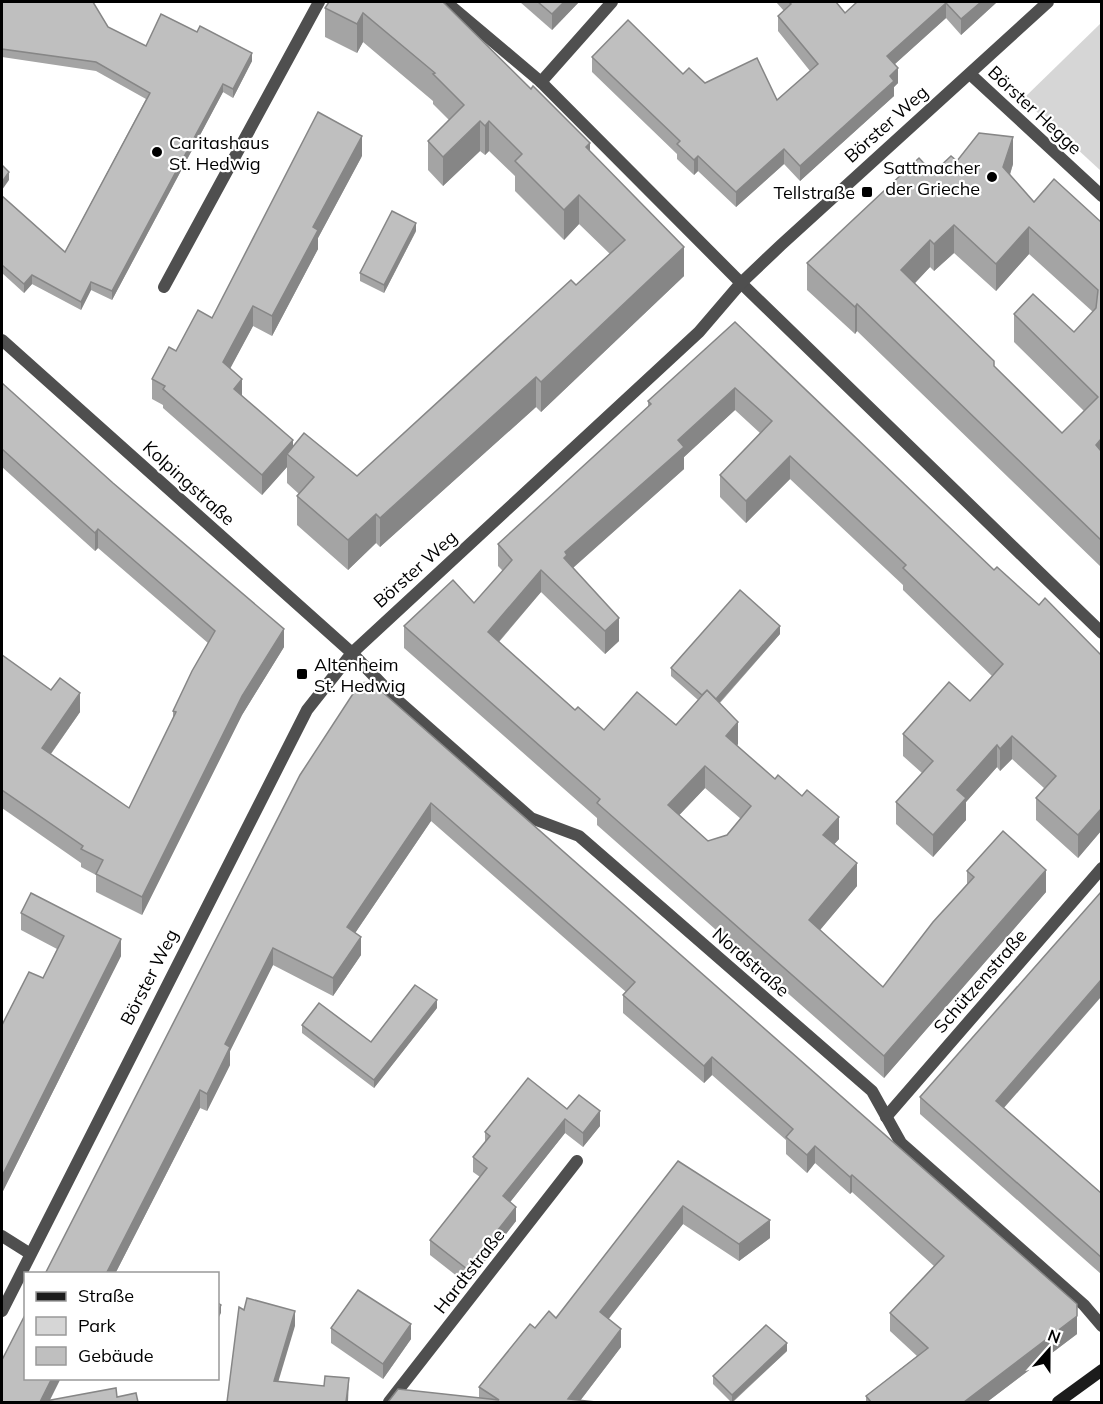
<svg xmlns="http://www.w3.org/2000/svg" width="1103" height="1404" viewBox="0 0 1103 1404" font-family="Mulish,sans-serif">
  <rect width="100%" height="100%" fill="#fff"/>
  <path fill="#d6d6d6" d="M1101 23V171L1023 99Z"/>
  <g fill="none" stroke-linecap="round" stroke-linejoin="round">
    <g stroke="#4f4f4f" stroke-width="12">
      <path d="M446 2 541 82 741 283 1102 633"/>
      <path d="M970 74 1102 196"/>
      <path d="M541 82 612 2"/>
      <path d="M164 287 319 2"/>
      <path d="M2 340 352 653 396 699 531 818 579 836 872 1091 901 1143 1084 1305 1102 1326"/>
      <path d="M886 1117 1102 868"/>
      <path d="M2 1236 29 1253"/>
      <path d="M2 1311 307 710 352 653 699 332 741 283 781 245 1048 2"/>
      <path d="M389 1402 577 1161"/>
    </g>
    <path stroke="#1c1c1c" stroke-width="12" d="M1058 1402 1102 1370"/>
  </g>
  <g fill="#a4a4a4" fill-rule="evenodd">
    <path d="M2 2 108 27 146 46 252 61 233 98 223 92 112 300 91 290 81 310 32 284 24 293 2 273V196L65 252 146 99 96 71 2 57Z"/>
    <path d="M443 2 590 151 684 276 541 412 536 407 380 547 376 543 348 570 297 525V496L299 494 287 483V467L262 495 163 408V405L152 399V379L212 318 362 156 318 238V249L272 336 253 326 230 368 242 397 293 447 357 476 576 285 610 254 579 224 564 240 515 191V176L489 151 485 155 480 151 443 186 428 170V141L449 120 433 104V101L363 42 357 53 325 37V8Z"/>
    <path d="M520 2H579L552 30Z"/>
    <path d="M776 2H836L845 13 857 2H997L961 35 946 18 895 64 898 83 894 87V96L800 181 784 164 736 207 698 171 694 175 677 159V154L592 72V57L683 74 705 83 777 100 810 71 778 31V16L784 11Z"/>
    <path d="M957 161 1013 164 1010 175 1034 202 1101 222V567L857 331 855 334 807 290V263ZM954 253 996 291 1029 254 1093 312 1074 332 1014 314V342L1084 411 1062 433 994 366 914 284 930 267 934 271Z"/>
    <path d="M416 231 384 293 360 281V273Z"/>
    <path d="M735 322 994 570 1101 655V831L1078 858 1036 820V798L1044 788 1012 759 1000 771 997 767 966 802V820L933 857 896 824V802L922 773 903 756V734L970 701 992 676 903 590V585L790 479 746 523 720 497V475L760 433 735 410 684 457V469L573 568 619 641 605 654 541 592 499 642 575 710 604 730 676 725 698 700 671 676V668L780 634 720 703 738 744 737 746 839 839 834 844 857 886 820 930 883 987 967 884V871L1046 892 884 1078 597 825V818L404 648V626L474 603 503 571 498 566V544L648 407V401ZM705 788 741 819 727 835 708 841 679 815Z"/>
    <path d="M2 383 284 647 242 715 142 915 96 892V875L81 867V863L2 808V655L80 712 51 754 129 808 173 719V711L208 643 98 548 95 551 2 467Z"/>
    <path d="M360 683 1077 1334 987 1402H866V1396L917 1356 890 1331V1313L934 1266 852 1192 850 1194 815 1163 807 1173 786 1154V1140L712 1075 704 1083 623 1013V995L626 992 431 821 355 933 361 955 333 996 273 965 230 1051V1065L207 1111 200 1108 115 1274H45Z"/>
    <path d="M21 913 121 956 2 1193V1021L3 1023 43 978 57 949 21 930Z"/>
    <path d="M437 1008 374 1088 302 1033V1025L371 1042Z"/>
    <path d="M920 1097 1004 1108 1101 1193V1274L920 1114Z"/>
    <path d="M567 1109 600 1126 583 1147 565 1133 510 1202 516 1221 467 1284 430 1255V1240L480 1177 473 1172V1157L485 1143V1132Z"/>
    <path d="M678 1161 770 1238 739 1261 683 1224 608 1319 621 1347 580 1401 388 1402 479 1398V1387L535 1328 556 1318Z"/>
    <path d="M331 1328 411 1339 383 1379 331 1343Z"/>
    <path d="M787 1351 733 1402H731L713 1384V1376Z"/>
  </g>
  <g fill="#868686">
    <path d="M564 2H579L552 30V14Z"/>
    <path d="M981 2H997L961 35V19Z"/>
    <path d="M946 3V18L887 71V56Z"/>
    <path d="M363 13V42L357 53V24Z"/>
    <path d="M252 53V61L233 98V89Z"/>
    <path d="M898 68V83L894 87V96L800 181V166Z"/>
    <path d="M223 84V92L112 300V291Z"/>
    <path d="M480 121V151L443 186V157Z"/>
    <path d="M489 121V151L485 155V126Z"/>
    <path d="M362 136V156L318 238V249L272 336V316L313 227Z"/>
    <path d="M1013 137V164L1003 195V167Z"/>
    <path d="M590 143V172L586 147Z"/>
    <path d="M784 149V164L736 207V192Z"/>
    <path d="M698 156V171L694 175V160Z"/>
    <path d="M9 172V180L2 190V182Z"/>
    <path d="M579 195V224L564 240V210Z"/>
    <path d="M416 223V231L384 293V285Z"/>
    <path d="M954 225V253L934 271V244Z"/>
    <path d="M1029 227V254L996 291V264Z"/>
    <path d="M930 240V267L901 298V270Z"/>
    <path d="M684 247V276L541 412V382Z"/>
    <path d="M32 275V284L24 293V284Z"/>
    <path d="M91 282V290L81 310V302Z"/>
    <path d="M857 304V331L855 334V307Z"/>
    <path d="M253 306V326L223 382V362Z"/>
    <path d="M536 377V407L380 547V518Z"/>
    <path d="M242 379V399L234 389Z"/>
    <path d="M735 388V410L684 457V469L567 573 564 558 565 552 678 440Z"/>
    <path d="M1101 439V466L1096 445Z"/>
    <path d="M293 440V459L287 454V467L262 495V475Z"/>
    <path d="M790 456V479L746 523V501Z"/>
    <path d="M376 514V543L348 570V540Z"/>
    <path d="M98 529V548L95 551V533Z"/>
    <path d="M541 570V592L488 654V632Z"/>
    <path d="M619 618V641L605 654V631Z"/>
    <path d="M780 626V634L711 712V704Z"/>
    <path d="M284 629V647L242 715 142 915V897L242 696Z"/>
    <path d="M80 693V712L42 766V748Z"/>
    <path d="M738 722V744L726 759V736Z"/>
    <path d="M1012 736V759L1000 771V749Z"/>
    <path d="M997 745V767L966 802V820L933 857V835L957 790Z"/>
    <path d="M705 766V788L668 827V805Z"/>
    <path d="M431 803V821L347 945V927Z"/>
    <path d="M1101 809V831L1078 858V835Z"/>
    <path d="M839 817V839L823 857V835Z"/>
    <path d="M857 863V886L809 943V920Z"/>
    <path d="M1046 870V892L884 1078V1056Z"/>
    <path d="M361 937V955L333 996V978Z"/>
    <path d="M121 939V956L2 1193V1176Z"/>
    <path d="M273 948V965L230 1051V1065L207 1111V1094L225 1044Z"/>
    <path d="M1101 980V997L996 1117V1101Z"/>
    <path d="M437 1000V1008L374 1088V1080Z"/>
    <path d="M712 1057V1075L704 1083V1066Z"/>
    <path d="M200 1090V1108L115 1274H106Z"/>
    <path d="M600 1111V1126L583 1147V1133Z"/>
    <path d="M565 1119V1133L503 1211V1196Z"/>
    <path d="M815 1146V1163L807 1173V1155Z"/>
    <path d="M852 1175V1192L850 1194V1177Z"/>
    <path d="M683 1206V1224L600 1330V1312Z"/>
    <path d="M516 1207V1221L467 1284V1269Z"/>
    <path d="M770 1220V1238L739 1261V1244Z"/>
    <path d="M221 1305V1313L218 1319V1311Z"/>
    <path d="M295 1311V1326L274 1396V1381Z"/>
    <path d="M1077 1316V1334L987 1402H964Z"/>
    <path d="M411 1324V1339L383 1379V1364Z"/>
    <path d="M621 1329V1347L579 1402 568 1399Z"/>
    <path d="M787 1343V1351L732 1402V1395Z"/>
    <path d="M52 1378H61L49 1402H40Z"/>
    <path d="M349 1378 348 1402H346Z"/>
  </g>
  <g fill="#bfbfbf" stroke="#868686" stroke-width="1.5" fill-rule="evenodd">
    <path d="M2 2H93L108 27 146 46 161 14 197 32 200 26 252 53 233 89 223 84 112 291 91 282 81 302 32 275 24 284 2 265V196L65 252 150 93 96 62 2 49Z"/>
    <path d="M329 2H443L531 89 533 86 590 143 586 147 684 247 541 382 536 377 380 518 376 514 348 540 297 496 314 477 287 454 304 433 357 476 571 280 576 285 625 240 579 195 564 210 515 161 522 154 489 121 485 126 480 121 443 157 428 141 464 105 433 74 435 73 363 13 357 24 325 8Z"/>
    <path d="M538 2H564L552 14Z"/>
    <path d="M789 2H836L845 13 857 2H981L961 19 946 3 887 56 898 68 890 76 894 81 800 166 784 149 736 192 698 156 694 160 677 144 680 141 592 57 628 20 683 74 689 68 705 83 757 58 777 100 818 64 778 16 791 4Z"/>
    <path d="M318 112 362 136 313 227 318 230 272 316 253 306 223 362 242 379 234 389 293 440 262 475 163 389 165 386 152 379 169 347 176 351 198 310 212 318Z"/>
    <path d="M979 133 1013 137 1003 167 1034 202 1054 179 1101 222V439L1096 445 1101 451V540L857 304 855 307 807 263 919 158 933 173 951 156 957 161ZM954 225 996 264 1029 227 1098 290 1096 308 1074 332 1033 294 1014 314 1098 397 1062 433 994 366V361L901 270 930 240 934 244Z"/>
    <path d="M2 165 9 172 2 182Z"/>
    <path d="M392 211 416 223 384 285 360 273Z"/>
    <path d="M735 322 994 570 997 567 1039 605 1045 598 1101 655V809L1078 835 1036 798 1056 776 1012 736 1000 749 997 745 957 790 966 798 933 835 896 802 933 761 903 734 949 682 970 701 1003 664 903 568 906 565 790 456 746 501 720 475 772 421 735 388 678 440 684 447 565 552 567 555 564 558 619 618 605 631 541 570 488 632 575 710 578 707 604 730 637 692 676 725 707 690 738 722 726 736 775 779 778 775 802 796 807 790 839 817 823 835 857 863 809 920 883 987 933 922 974 877 967 871 1003 831 1046 870 884 1056 597 803 600 799 404 626 453 580 474 603 512 560 498 544 651 404 648 401ZM705 766 751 806 727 835 708 841 668 805Z"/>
    <path d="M2 383 113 483 284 629 242 696 142 897 96 874 103 860 81 849 83 846 2 790V655L51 690 60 678 80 693 42 748 129 808 176 712 173 711 192 671 215 631 98 529 95 533 2 449Z"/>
    <path d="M740 590 780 626 716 699 707 690 702 695 671 668Z"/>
    <path d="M371 682 1077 1304V1316L964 1402H871L866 1396 928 1348 890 1313 944 1256 852 1175 850 1177 815 1146 807 1155 786 1137 793 1129 712 1057 704 1066 623 995 635 982 431 803 347 927 361 937 333 978 273 948 225 1044 230 1047 207 1094 200 1090 106 1274H45L300 775 360 683Z"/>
    <path d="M1101 892V980L996 1101 1101 1193V1257L920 1097Z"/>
    <path d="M31 893 121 939 2 1176V1021L3 1023 29 972 43 978 64 936 21 913Z"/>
    <path d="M415 985 437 1000 374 1080 302 1025 319 1003 371 1042Z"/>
    <path d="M528 1078 567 1109 579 1095 600 1111 583 1133 565 1119 503 1196 516 1207 467 1269 430 1240 487 1168 473 1157 490 1136 485 1132Z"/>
    <path d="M678 1161 770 1220 739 1244 683 1206 600 1312 621 1329 568 1399 596 1402H388L398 1389 499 1400 479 1387 530 1324 535 1328 549 1311 556 1318Z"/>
    <path d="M358 1290 411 1324 383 1364 331 1328Z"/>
    <path d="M247 1298 295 1311 274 1381 324 1386 325 1376 349 1378 346 1402H227L239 1307 244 1310Z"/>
    <path d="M218 1303 221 1305 218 1311Z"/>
    <path d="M26 1313V1378H52L40 1402 116 1388 117 1397 136 1393 138 1402H2V1360Z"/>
    <path d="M766 1325 787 1343 732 1395 713 1376Z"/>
  </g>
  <g fill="#000" stroke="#fff" stroke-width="2">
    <circle cx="157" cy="152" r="6"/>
    <circle cx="992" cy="177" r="6"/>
    <rect x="861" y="186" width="12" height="12" rx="3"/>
    <rect x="296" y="668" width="12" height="12" rx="3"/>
  </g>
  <g text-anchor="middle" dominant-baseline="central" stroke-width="4.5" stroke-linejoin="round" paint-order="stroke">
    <g font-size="18" fill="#000" stroke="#fff">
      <text transform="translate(1035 110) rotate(43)">Börster Hegge</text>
      <text transform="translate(886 124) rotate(-42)">Börster Weg</text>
      <text transform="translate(189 483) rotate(42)">Kolpingstraße</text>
      <text transform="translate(415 569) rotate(-42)">Börster Weg</text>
      <text transform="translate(751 962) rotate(41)">Nordstraße</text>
      <text transform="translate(149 977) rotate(-63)">Börster Weg</text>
      <text transform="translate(980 981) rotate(-49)">Schützenstraße</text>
      <text transform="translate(469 1271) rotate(-52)">Hardtstraße</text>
    </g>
    <g font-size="18" fill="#000" stroke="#fff" text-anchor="start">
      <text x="169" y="142">Caritashaus<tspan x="169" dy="21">St. Hedwig</tspan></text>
      <text x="980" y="167" text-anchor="end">Sattmacher<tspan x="980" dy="21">der Grieche</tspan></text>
      <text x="855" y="192" text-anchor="end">Tellstraße</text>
      <text x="314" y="664">Altenheim<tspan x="314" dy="21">St. Hedwig</tspan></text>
    </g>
  </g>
  <rect width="1103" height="1404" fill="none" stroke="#000000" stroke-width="6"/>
  <rect x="24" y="1272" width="195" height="108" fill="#ffffff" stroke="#999999" stroke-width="1.5"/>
  <rect x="36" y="1292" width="30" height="9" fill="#1c1c1c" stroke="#999999" stroke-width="1.5"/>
  <text x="78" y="1302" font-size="18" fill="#000000">Straße</text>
  <rect x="36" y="1317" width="30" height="18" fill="#d6d6d6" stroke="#999999" stroke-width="1.5"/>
  <text x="78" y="1332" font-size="18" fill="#000000">Park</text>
  <rect x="36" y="1347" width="30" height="18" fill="#bfbfbf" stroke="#999999" stroke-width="1.5"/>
  <text x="78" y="1362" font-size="18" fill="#000000">Gebäude</text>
  <g transform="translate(1049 1350) rotate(21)" stroke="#ffffff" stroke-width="4.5" paint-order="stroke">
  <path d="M0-4.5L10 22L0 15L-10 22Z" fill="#000000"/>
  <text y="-9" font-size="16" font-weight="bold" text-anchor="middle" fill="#000000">N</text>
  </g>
</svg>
